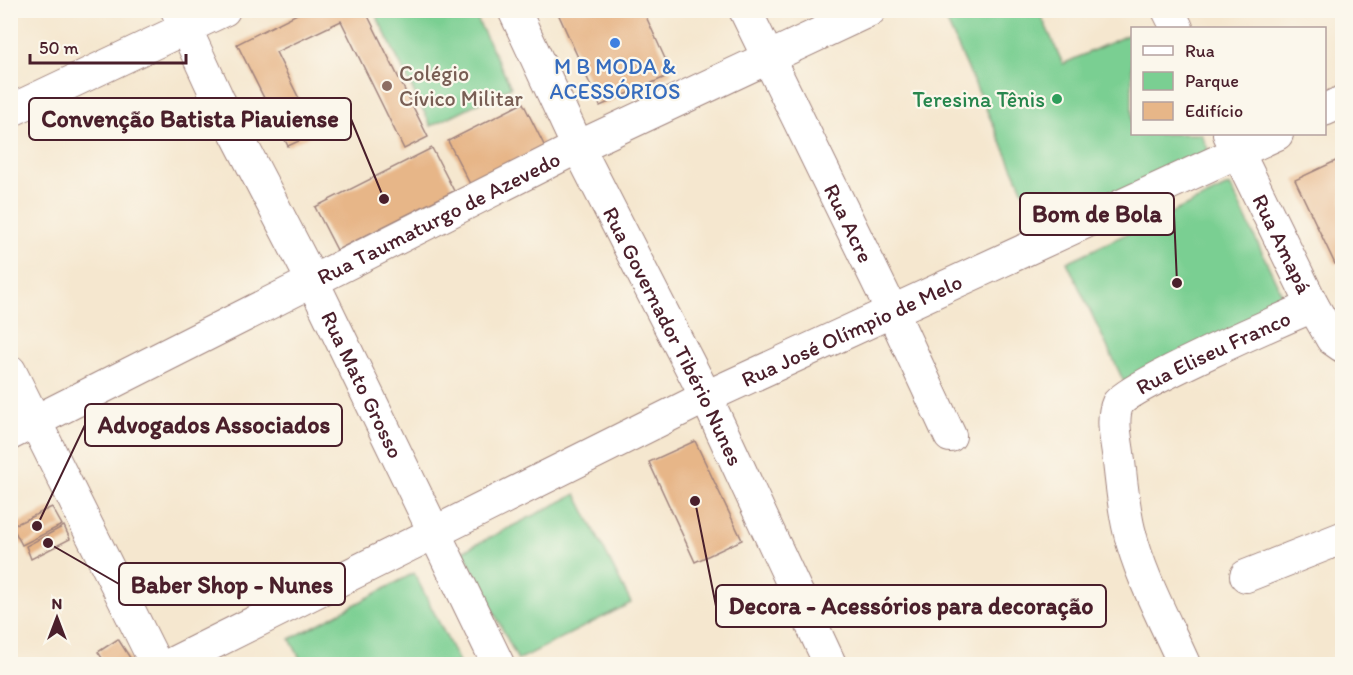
<svg xmlns="http://www.w3.org/2000/svg" width="1353" height="675" viewBox="0 0 1353 675" font-family="Itim,sans-serif">
  <rect width="100%" height="100%" fill="#fbf7ec"/>
  <filter id="ink" filterUnits="userSpaceOnUse"><feTurbulence type="fractalNoise" baseFrequency=".0167" numOctaves="2"/><feDisplacementMap in="SourceGraphic" scale="12" xChannelSelector="R" yChannelSelector="G"/><feConvolveMatrix kernelMatrix="1 2 1 2 8 2 1 2 1" color-interpolation-filters="sRGB"/></filter>
  <filter id="wash" filterUnits="userSpaceOnUse"><feTurbulence type="fractalNoise" baseFrequency=".008" numOctaves="4" result="noise"/><feDisplacementMap in="SourceGraphic" scale="24" xChannelSelector="R" yChannelSelector="G"/><feGaussianBlur stdDeviation="1.35" result="paint"/><feColorMatrix in="noise" values="0 0 0 0 0 0 0 0 0 0 0 0 0 0 0 0 0 1.4 0 .05"/><feComposite in="paint" operator="in"/></filter>
  <g filter="url(#wash)">
    <rect width="100%" height="100%" fill="#f5e7cf"/>
    <g fill="#7acf92" stroke="#62775e" stroke-width="1.5">
      <path d="M374 11H473L511 87 431 126Z"/>
      <path d="M942 11H1039L1063 64 1132 33V134H1201L1211 156 1041 231Z"/>
      <path d="M1230 185 1287 305 1124 382 1067 262Z"/>
      <path d="M576 494 631 603 518 660 463 551Z"/>
      <path d="M414 573 460 664H303L290 639Z"/>
    </g>
    <g id="blocks">
      <g fill="#e7b688">
        <path d="M305 10H365L428 137 404 149 341 21 276 52 316 133 288 146 237 44Z"/>
        <path d="M559 10H643L672 74 600 106 557 11Z"/>
        <path d="M523 103 545 147 470 184 448 141Z"/>
        <path d="M432 148 454 191 337 250 315 207Z"/>
        <path d="M1342 158V261L1335 264 1295 180Z"/>
        <path d="M695 441 742 540 695 562 649 462Z"/>
        <path d="M52 507 62 525 22 545 12 526Z"/>
        <path d="M64 526 70 539 31 559 26 546Z"/>
        <path d="M118 639 134 664H106L98 652Z"/>
      </g>
    </g>
  </g>
  <g filter="url(#ink)">
    <use href="#blocks" fill-opacity="0" stroke="#a0837d" stroke-width="1.5"/>
    <g fill="none" stroke-linecap="round" stroke-linejoin="round">
      <defs>
        <g id="minor">
          <path id="s1" d="M177 10 218 99 312 280 498 664"/>
          <path id="s2" d="M514 10 578 147 706 397 830 664"/>
          <path id="s3" d="M745 10 892 311 950 436"/>
          <path d="M1168 10 1177 28"/>
          <path d="M1324 110 1342 102"/>
          <path d="M10 111 224 10"/>
          <path id="s4" d="M1229 134 1313 306 1332 339 1342 346"/>
          <path d="M10 371 156 664"/>
          <path id="s5" d="M10 434 578 147 870 10"/>
          <path d="M1246 576 1342 538"/>
          <path id="s6" d="M171 664 706 397 1277 134"/>
          <path id="s7" d="M1184 664C1165 621 1140 576 1129 530 1123 505 1121 478 1118 453 1116 438 1111 418 1118 403 1126 387 1285 318 1313 306"/>
        </g>
      </defs>
      <use href="#minor" stroke="#a0837d" stroke-width="34"/>
      <use href="#minor" stroke="#fff" stroke-width="32"/>
    </g>
  </g>
  <circle fill="#3f7fe0" stroke="#fbf7ec" stroke-width="2" cx="615" cy="43" r="6"/>
  <circle fill="#8d6e63" stroke="#fbf7ec" stroke-width="2" cx="387" cy="86" r="6"/>
  <circle fill="#2e9e5b" stroke="#fbf7ec" stroke-width="2" cx="1057" cy="99" r="6"/>
  <g text-anchor="middle" dominant-baseline="central" stroke-width="4.5" stroke-linejoin="round" paint-order="stroke">
    <g font-size="22" fill="#366cbe" stroke="#fbf7ec">
      <text x="615" y="66">M B MODA &amp;<tspan x="615" dy="25">ACESSÓRIOS</tspan></text>
    </g>
    <g font-size="22" fill="#785e54" stroke="#fbf7ec" text-anchor="start">
      <text x="399" y="73">Colégio<tspan x="399" dy="25">Cívico Militar</tspan></text>
    </g>
    <g font-size="22" fill="#27864d" stroke="#fbf7ec" text-anchor="end">
      <text x="1045" y="99">Teresina Tênis</text>
    </g>
    <g font-size="22" fill="#4a1f2b" stroke="#fbf7ec">
      <text stroke="none"><textPath href="#s5" startOffset="480">Rua Taumaturgo de Azevedo</textPath></text>
      <text stroke="none"><textPath href="#s3" startOffset="237">Rua Acre</textPath></text>
      <text stroke="none"><textPath href="#s4" startOffset="122">Rua Amapá</textPath></text>
      <text stroke="none"><textPath href="#s6" startOffset="758">Rua José Olímpio de Melo</textPath></text>
      <text stroke="none"><textPath href="#s2" startOffset="363">Rua Governador Tibério Nunes</textPath></text>
      <text stroke="none"><textPath href="#s7" startOffset="382">Rua Eliseu Franco</textPath></text>
      <text stroke="none"><textPath href="#s1" startOffset="418">Rua Mato Grosso</textPath></text>
    </g>
  </g>
  <path fill="none" stroke="#4a1f2b" stroke-width="2" d="M384 199L351 119M1177 283L1174 214M37 526L85 425M48 543L119 584M695 501L716 606"/>
  <g fill="#4a1f2b" stroke="#fbf7ec" stroke-width="2">
    <circle cx="384" cy="199" r="6"/>
    <circle cx="1177" cy="283" r="6"/>
    <circle cx="37" cy="526" r="6"/>
    <circle cx="48" cy="543" r="6"/>
    <circle cx="695" cy="501" r="6"/>
  </g>
  <g fill="#fbf7ec" stroke="#4a1f2b" stroke-width="2">
    <rect x="29" y="98" width="322" height="42" rx="6"/>
    <rect x="1020" y="193" width="154" height="42" rx="6"/>
    <rect x="85" y="404" width="257" height="42" rx="6"/>
    <rect x="119" y="563" width="226" height="42" rx="6"/>
    <rect x="716" y="585" width="390" height="42" rx="6"/>
  </g>
  <g font-size="24" text-anchor="middle" font-weight="bold" fill="#4a1f2b">
    <text x="190" y="127">Convenção Batista Piauiense</text>
    <text x="1097" y="222">Bom de Bola</text>
    <text x="214" y="433">Advogados Associados</text>
    <text x="232" y="593">Baber Shop - Nunes</text>
    <text x="911" y="614">Decora - Acessórios para decoração</text>
  </g>
  <rect width="1353" height="675" fill="none" stroke="#fbf7ec" stroke-width="36"/>
  <rect x="1131" y="27" width="195" height="108" fill="#fbf7ec" stroke="#b4a19f" stroke-width="1.5"/>
  <rect x="1143" y="46" width="30" height="9" fill="#ffffff" stroke="#b4a19f" stroke-width="1.5"/>
  <text x="1185" y="57" font-size="18" fill="#4a1f2b">Rua</text>
  <rect x="1143" y="72" width="30" height="18" fill="#7acf92" stroke="#b4a19f" stroke-width="1.5"/>
  <text x="1185" y="87" font-size="18" fill="#4a1f2b">Parque</text>
  <rect x="1143" y="102" width="30" height="18" fill="#e7b688" stroke="#b4a19f" stroke-width="1.5"/>
  <text x="1185" y="117" font-size="18" fill="#4a1f2b">Edifício</text>
  <g transform="translate(57 618)" stroke="#fbf7ec" stroke-width="4.5" paint-order="stroke">
  <path d="M0-4.5L10 22L0 15L-10 22Z" fill="#4a1f2b"/>
  <text y="-9" font-size="16" font-weight="bold" text-anchor="middle" fill="#4a1f2b">N</text>
  </g>
  <path d="M30 54v9h156v-9" fill="none" stroke="#4a1f2b" stroke-width="3"/>
  <text x="39" y="54" font-size="18" fill="#4a1f2b" stroke="#fbf7ec" stroke-width="4.5" paint-order="stroke">50 m</text>
</svg>
